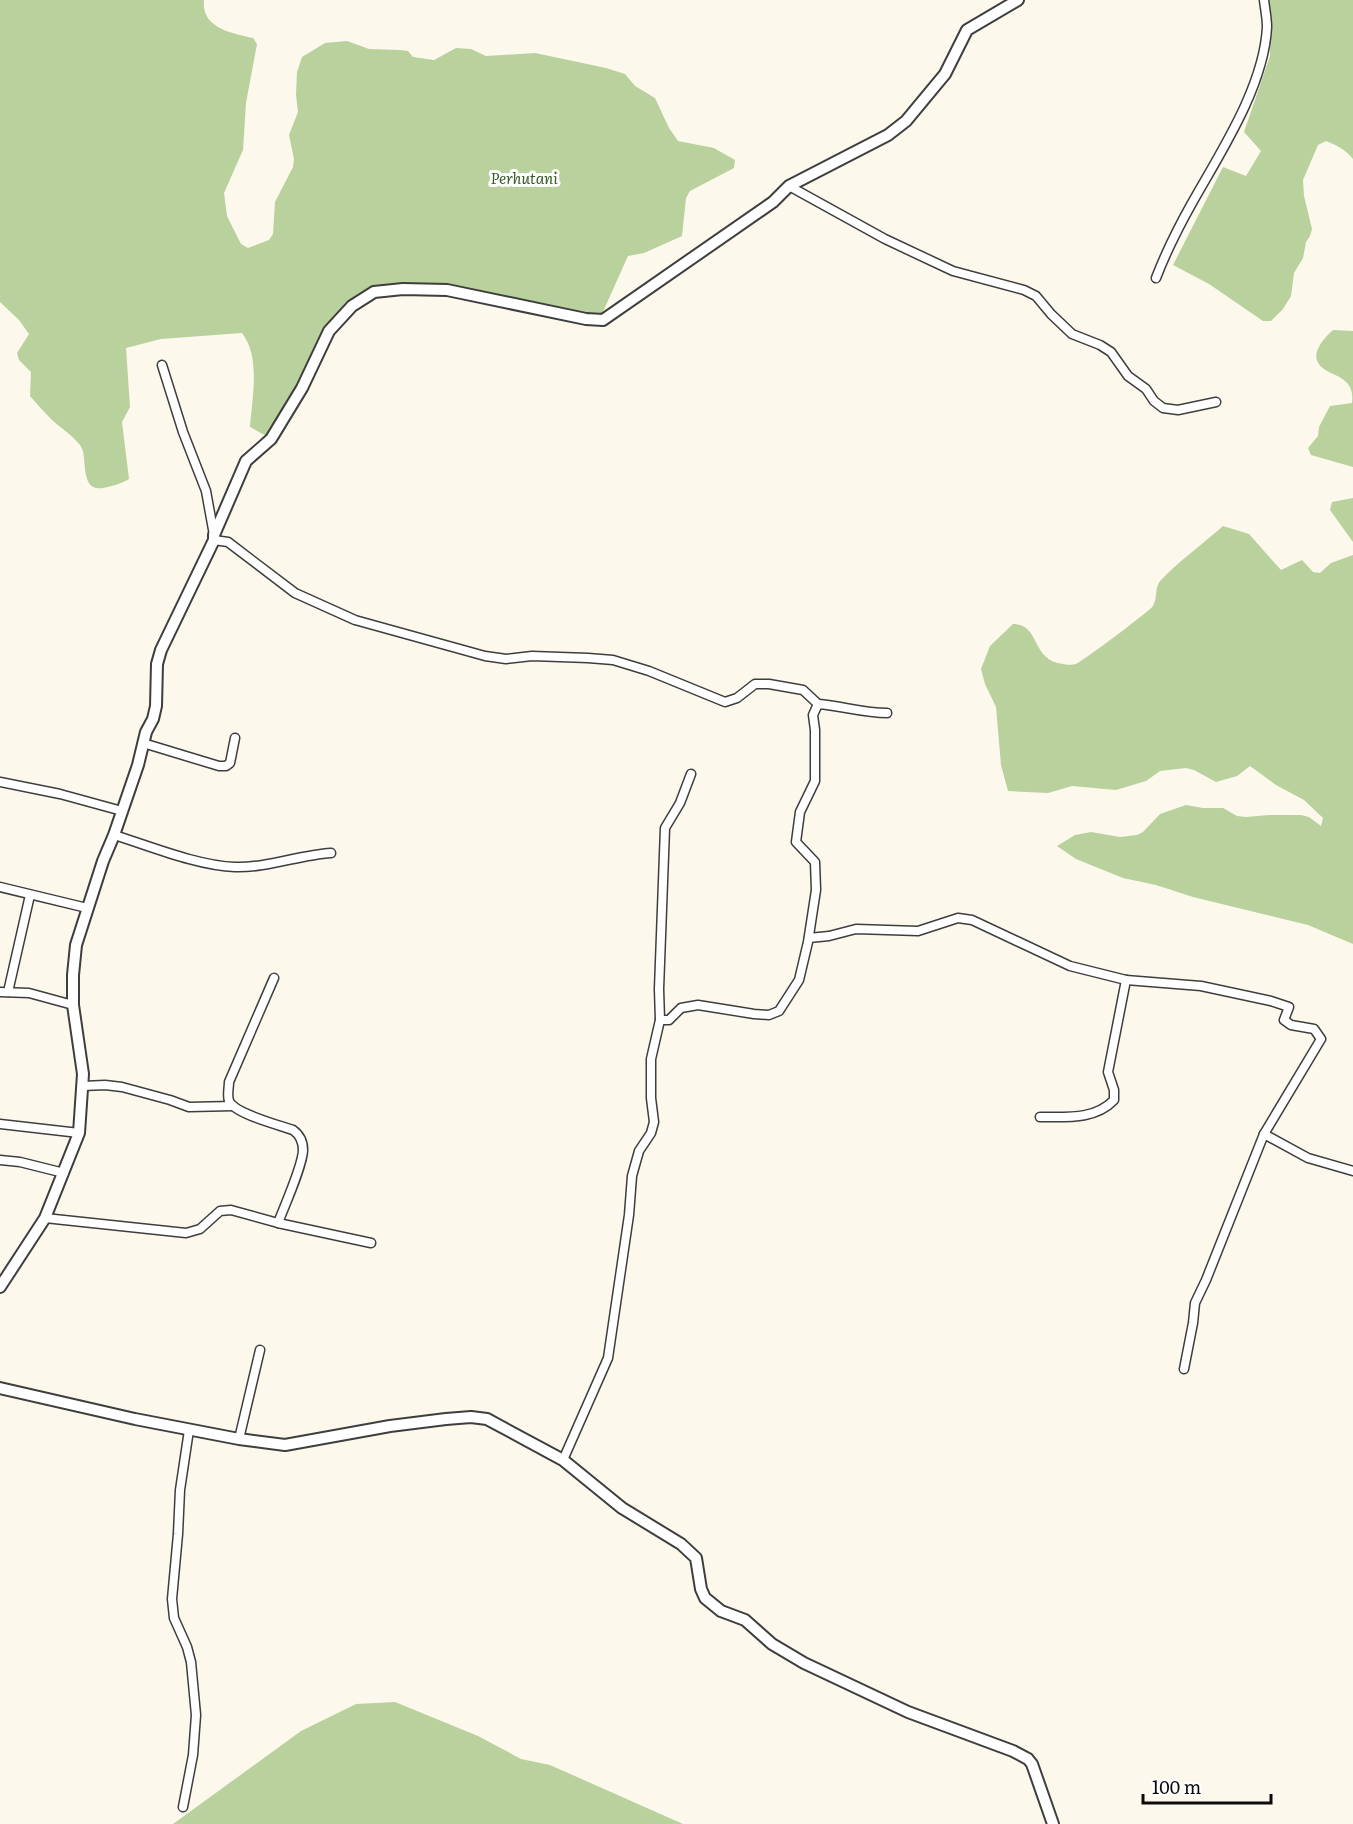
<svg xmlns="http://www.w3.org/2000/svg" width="1353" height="1824" viewBox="0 0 1353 1824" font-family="Literata,serif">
  <rect width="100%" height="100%" fill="#fcf8ec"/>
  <g fill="#b9d19c">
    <path d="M0 0H204C201 28 232 33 253 38L257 44 246 103 243 150 224 193 227 216 241 244 248 248 269 240 273 234 275 202 293 167 294 159 289 135 298 112 296 95 297 72 302 57 325 43 347 41 369 49 400 50 408 51 413 57 434 60 456 48 471 49 486 56 535 53 606 68 625 74 635 86 655 98 669 128 678 141 714 148 735 160 734 168 690 191 686 198 682 236 644 253 628 256 602 314 587 315 403 285 350 304 268 437 250 427C252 398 261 358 242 333L161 339 126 348 130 407 122 422 129 479C121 484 112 486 103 488 78 492 89 456 80 445 72 435 61 428 52 420 44 412 37 404 30 396L31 372 19 360 17 353 29 334 19 320 0 302Z"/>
    <path d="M1269 0H1353V159C1345 149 1338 146 1326 141L1318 145 1303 180 1304 196 1312 229 1310 236 1306 242 1303 258 1294 273 1291 296 1283 309 1271 321H1263L1209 284 1173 265 1223 167 1246 176 1261 151 1244 132 1270 56Z"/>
    <path d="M1333 330 1353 331V467L1311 455 1308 448 1318 436 1319 427 1330 406 1352 403C1353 395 1352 387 1345 381 1340 376 1331 374 1324 369 1307 357 1322 340 1333 330Z"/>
    <path d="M1353 498V542L1330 510 1332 502Z"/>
    <path d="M1223 526 1249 534 1281 570 1302 560 1313 572 1320 573 1331 563 1353 555V944L1308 925 1193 897 1156 885 1123 878 1076 859 1057 846 1075 835 1091 832 1120 837 1137 835 1143 832 1160 814 1186 805 1203 808H1223L1237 816 1246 817 1269 815H1301L1309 817 1321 826 1323 818 1304 800 1276 785 1250 766 1237 776 1216 782 1194 770 1186 768 1160 771 1146 781 1116 790 1072 786 1048 793 1008 791 1001 765 996 707 985 684 981 669 990 646 1013 624C1041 624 1030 660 1063 664 1066 665 1073 665 1076 664 1083 661 1150 611 1153 606 1158 598 1154 587 1161 580 1179 561 1203 544 1223 526Z"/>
    <path d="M395 1702 478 1736 521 1759 550 1765 683 1824H173L301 1731 356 1704Z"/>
  </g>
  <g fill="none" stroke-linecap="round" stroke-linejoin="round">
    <defs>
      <g id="minor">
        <path d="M789 186 885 239 953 271 1024 290 1036 296 1051 314 1072 334 1100 345 1111 352 1128 376 1146 389 1154 401 1163 408 1178 410 1216 402"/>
        <path d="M1156 278C1166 252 1178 228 1192 203 1220 153 1264 87 1267 27 1267 18 1265 9 1264 0"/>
        <path d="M162 365 183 432 206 491 214 535"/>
        <path d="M214 540 228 542 295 593 355 620 485 656 506 659 532 656 588 658 613 660 649 671 725 702 737 698 755 684H769L803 690 818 704"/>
        <path d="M143 743 219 766H226L230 763 235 738"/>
        <path d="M0 782 60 794 122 811"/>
        <path d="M114 835C150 846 198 866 235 867 267 868 299 855 331 853"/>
        <path d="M0 887 87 908"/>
        <path d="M809 938 829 936 856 929 918 931 958 918 972 920 1070 966 1126 980 1201 986 1271 1001 1289 1007 1284 1020 1291 1025 1314 1029 1321 1039 1264 1134 1206 1280 1195 1303 1193 1323 1184 1369"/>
        <path d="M274 978 229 1082C229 1088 227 1095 229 1101 235 1114 279 1125 293 1130 300 1135 303 1141 303 1150 303 1165 284 1207 278 1223"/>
        <path d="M0 992 29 993 73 1005"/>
        <path d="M8 992 30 895"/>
        <path d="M660 1020H669L681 1008 698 1005 754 1014 769 1015 779 1011 799 980 808 942 816 890 815 862 796 842 800 812 815 781V730L813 715 818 704C842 706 864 713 887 713"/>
        <path d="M83 1086 105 1085 122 1087 170 1100 189 1107 233 1106"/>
        <path d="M1040 1117C1066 1117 1095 1120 1114 1100V1090L1108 1072 1126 980"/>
        <path d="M0 1124 79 1133"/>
        <path d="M1264 1134 1308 1158 1353 1171"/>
        <path d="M0 1160 20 1162 64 1173"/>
        <path d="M45 1218 186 1233 200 1229 220 1211 231 1210 278 1223 371 1243"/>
        <path d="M239 1439 260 1350"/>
        <path d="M563 1460 608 1358 629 1215 632 1176 639 1151 651 1133 654 1122 651 1098V1059L660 1020 659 989 665 828 680 803 691 774"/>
        <path d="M183 1807 193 1755 196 1715 191 1662 187 1647 174 1618 172 1599 178 1534 180 1490 189 1430"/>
      </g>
      <g id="tertiary">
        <path d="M0 1287 45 1218 79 1133 83 1074 73 1005V975L76 945 103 861 114 835 138 765 146 732 153 719 156 706 157 664 161 650 214 540V535L246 461 271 439 302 388 329 331 352 306 374 292 403 289 447 290 586 319 603 320 773 202 789 186 888 135 906 121 945 74 967 30 1018 0"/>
        <path d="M0 1388 135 1419 239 1439 285 1445 390 1426 446 1419 471 1417 487 1419 563 1460 622 1508 681 1544 696 1558 701 1589 705 1598 721 1611 745 1620 772 1644 804 1663 908 1712 1013 1751 1028 1759 1032 1764 1053 1824"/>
      </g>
    </defs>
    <use href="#minor" stroke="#3e3e3e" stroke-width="11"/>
    <use href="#tertiary" stroke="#3e3e3e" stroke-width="14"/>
    <use href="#minor" stroke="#fff" stroke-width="8"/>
    <use href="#tertiary" stroke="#fff" stroke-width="10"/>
  </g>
  <g text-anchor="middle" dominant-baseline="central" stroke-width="6" stroke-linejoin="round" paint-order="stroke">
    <g font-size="15" font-style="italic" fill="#355a25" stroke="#fff">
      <text x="524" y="177">Perhutani</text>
    </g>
  </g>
  <path d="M1143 1794v9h128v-9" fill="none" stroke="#0b0b0b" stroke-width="3"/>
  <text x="1152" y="1794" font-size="18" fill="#0b0b0b" stroke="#ffffff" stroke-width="4.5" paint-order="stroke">100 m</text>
</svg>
